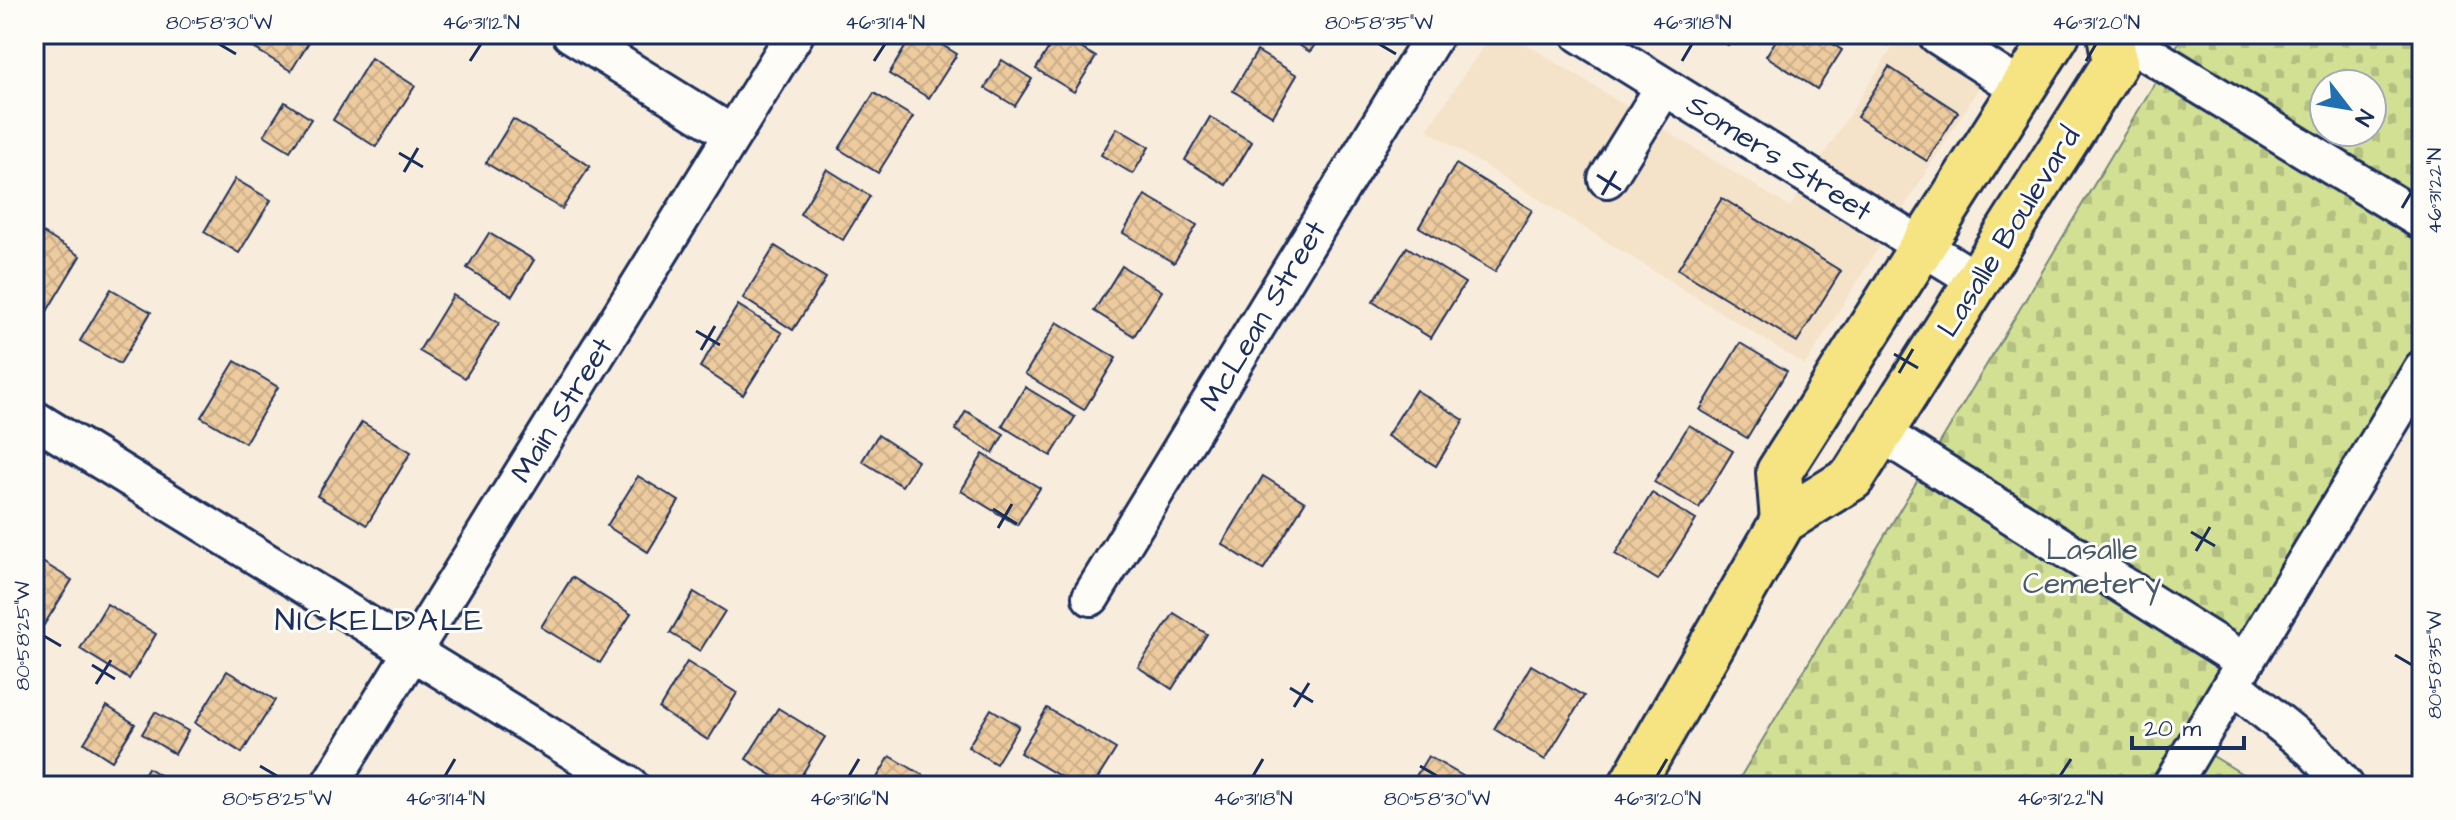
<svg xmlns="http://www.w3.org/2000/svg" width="2456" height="820" viewBox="0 0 2456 820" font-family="'Architects Daughter',sans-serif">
  <defs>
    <pattern id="cemetery-stones" width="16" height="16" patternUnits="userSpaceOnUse" patternTransform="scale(2)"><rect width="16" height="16" fill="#d2e093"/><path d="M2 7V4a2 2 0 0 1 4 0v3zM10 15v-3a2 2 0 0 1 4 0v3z" fill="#b4c081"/></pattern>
    <pattern id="building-cross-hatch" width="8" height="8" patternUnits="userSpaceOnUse" patternTransform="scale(2)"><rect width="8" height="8" fill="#edcb9e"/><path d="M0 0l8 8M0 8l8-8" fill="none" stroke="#cbaf8a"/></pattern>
  </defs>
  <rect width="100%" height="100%" fill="#f8eddc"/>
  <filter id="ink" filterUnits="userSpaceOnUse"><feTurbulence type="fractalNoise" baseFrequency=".0125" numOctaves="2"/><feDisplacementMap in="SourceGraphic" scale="16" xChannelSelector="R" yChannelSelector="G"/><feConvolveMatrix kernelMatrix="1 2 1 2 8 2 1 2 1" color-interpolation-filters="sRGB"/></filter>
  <g filter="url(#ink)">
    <path fill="#f5e3c9" d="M1491 34H1510L1790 207 1901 34H2013L1805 365 1427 130Z"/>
    <path fill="url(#cemetery-stones)" stroke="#768878" stroke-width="2" fill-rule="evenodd" d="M2184 34H2422V395L2208 753 2262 786H1735ZM2324 84H2372V132H2324Z"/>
    <g fill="url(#building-cross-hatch)" stroke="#1b2f5e" stroke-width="2">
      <path d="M243 34H314L291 71 239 39Z"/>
      <path d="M913 34H924L957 54 929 98 889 74Z"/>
      <path d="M1057 34 1096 57 1074 92 1036 69Z"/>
      <path d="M1281 34H1322L1310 52Z"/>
      <path d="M1710 34H1735L1728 45Z"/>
      <path d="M1780 34H1817L1842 50 1817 89 1766 56Z"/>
      <path d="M1869 34H1894L1887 45Z"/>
      <path d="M1257 51 1297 75 1273 116 1233 91Z"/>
      <path d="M371 58 415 86 376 147 333 120Z"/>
      <path d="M1002 60 1032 79 1015 106 985 88Z"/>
      <path d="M1889 67 1958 112 1927 161 1857 117Z"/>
      <path d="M874 93 913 117 878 173 839 149Z"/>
      <path d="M285 102 311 119 290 151 264 135Z"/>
      <path d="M1210 117 1252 142 1226 185 1185 160Z"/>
      <path d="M513 119 590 166 562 209 486 163Z"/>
      <path d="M1117 128 1149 147 1133 174 1101 155Z"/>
      <path d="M1456 164 1532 210 1495 272 1419 227Z"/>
      <path d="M827 169 870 196 843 240 800 214Z"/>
      <path d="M235 179 271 200 239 253 204 232Z"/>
      <path d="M1145 195 1197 225 1174 263 1123 233Z"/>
      <path d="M1722 198 1841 271 1797 342 1678 269Z"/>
      <path d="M34 227 80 256 43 318 34 313Z"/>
      <path d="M489 233 534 260 512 296 467 268Z"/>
      <path d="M775 246 826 278 793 330 743 298Z"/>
      <path d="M1407 247 1465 283 1431 338 1373 302Z"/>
      <path d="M1122 266 1162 291 1134 336 1094 311Z"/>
      <path d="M111 289 151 312 120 364 80 341Z"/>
      <path d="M453 295 499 323 465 378 419 351Z"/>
      <path d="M738 305 782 333 743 395 700 367Z"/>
      <path d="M1057 322 1116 358 1084 410 1025 374Z"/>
      <path d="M1740 343 1787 371 1747 438 1700 410Z"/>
      <path d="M235 361 278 387 245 443 201 417Z"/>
      <path d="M1025 387 1075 417 1051 456 1002 426Z"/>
      <path d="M1416 390 1464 420 1436 466 1387 436Z"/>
      <path d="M966 411 1004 434 993 453 955 430Z"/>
      <path d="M362 422 411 452 367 525 317 496Z"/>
      <path d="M1689 425 1733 451 1699 508 1654 482Z"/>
      <path d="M878 435 918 461 902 486 862 461Z"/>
      <path d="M983 454 1040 488 1017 525 961 491Z"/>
      <path d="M638 476 679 501 648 552 607 526Z"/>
      <path d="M1263 476 1305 502 1263 570 1222 544Z"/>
      <path d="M1652 493 1696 520 1658 580 1615 554Z"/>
      <path d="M34 557 72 580 44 625 34 619Z"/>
      <path d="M572 577 631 614 600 663 541 627Z"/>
      <path d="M694 592 725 611 700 651 670 633Z"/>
      <path d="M107 604 156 634 129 679 80 649Z"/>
      <path d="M1174 613 1207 634 1172 689 1138 667Z"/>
      <path d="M687 662 737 693 708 740 659 709Z"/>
      <path d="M1531 665 1584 696 1545 760 1494 729Z"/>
      <path d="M227 671 275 700 242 753 195 723Z"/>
      <path d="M107 706 135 724 112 761 84 743Z"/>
      <path d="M778 708 825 737 795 786H789L746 759Z"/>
      <path d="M1047 708 1116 749 1093 786H1077L1020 753Z"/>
      <path d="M991 709 1019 726 996 764 968 747Z"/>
      <path d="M155 712 188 731 175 754 142 734Z"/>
      <path d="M890 756 933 781 930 786H872Z"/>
      <path d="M1428 756 1475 783 1473 786H1410Z"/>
      <path d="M148 768 177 786H137Z"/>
    </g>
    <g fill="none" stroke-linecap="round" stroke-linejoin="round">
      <defs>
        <g id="minor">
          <path d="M571 34 732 134"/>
          <path d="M1580 34 1978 281"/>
          <path d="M2116 34 2422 221"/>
          <path d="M1937 35 2021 89"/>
          <path d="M1607 179 1664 87"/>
          <path d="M34 419 630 786"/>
          <path d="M1881 433 2245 662 2171 786"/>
          <path d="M1091 597 1435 34"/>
          <path d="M2245 662 2422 369"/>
          <path d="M2232 684 2314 751 2345 786"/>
          <path d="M329 786 795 34"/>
        </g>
        <g id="major">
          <path d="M1783 521 1779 472 2057 34"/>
          <path d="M1631 786 1783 521 1852 478 2115 63 2110 34"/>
        </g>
      </defs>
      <use href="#minor" stroke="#1b2f5e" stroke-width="42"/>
      <use href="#major" stroke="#1b2f5e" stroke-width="50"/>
      <use href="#minor" stroke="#fdfcf7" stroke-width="36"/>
      <use href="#major" stroke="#f6e381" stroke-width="44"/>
    </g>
  </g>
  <path fill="none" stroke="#1b2f5e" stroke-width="3" d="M219 44 236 54M1379 44 1396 54M470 61 481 44M874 61 885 44M1682 61 1692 44M2086 61 2096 44M399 153 423 167M404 172 418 148M1597 175 1621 190M1602 195 1616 171M2402 208 2412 191M696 331 720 345M701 350 715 326M1894 354 1918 368M1899 373 1913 349M993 509 1017 524M998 528 1012 504M2191 532 2215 546M2196 551 2210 527M44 636 61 646M2395 655 2412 665M92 665 115 679M96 684 111 660M1290 688 1313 702M1294 707 1309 683M260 766 277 776M1420 766 1437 776M445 776 455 759M849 776 859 759M1253 776 1263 759M1657 776 1667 759M2060 776 2071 759"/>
  <g text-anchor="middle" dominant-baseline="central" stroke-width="6" stroke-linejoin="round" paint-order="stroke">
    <g font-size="30" fill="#1b2f5e" stroke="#fdfcf7">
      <text transform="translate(1779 158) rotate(32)">Somers Street</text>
      <text transform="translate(2009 232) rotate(-58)">Lasalle Boulevard</text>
      <text transform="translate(1263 316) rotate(-59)">McLean Street</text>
      <text transform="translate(562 410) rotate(-58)">Main Street</text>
    </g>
    <g font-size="30" fill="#495b6b" stroke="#fdfcf7">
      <text x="2092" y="550">Lasalle<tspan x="2092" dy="34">Cemetery</tspan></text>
    </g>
    <g font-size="32" letter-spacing="2" fill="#1b2f5e" stroke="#fdfcf7">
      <text x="380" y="620">NICKELDALE</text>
    </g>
  </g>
  <rect width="2456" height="820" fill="none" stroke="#fdfcf7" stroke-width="88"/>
  <g transform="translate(2348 108) rotate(121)"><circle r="38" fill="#fdfcf7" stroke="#a3aaba" stroke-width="2"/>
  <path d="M0-6L14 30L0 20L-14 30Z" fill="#1f6fb2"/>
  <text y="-12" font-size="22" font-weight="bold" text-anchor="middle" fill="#1b2f5e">N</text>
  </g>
  <path d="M2132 736v12h112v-12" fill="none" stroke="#1b2f5e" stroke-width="4"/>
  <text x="2144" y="736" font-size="24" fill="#1b2f5e" stroke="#fdfcf7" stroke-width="6" paint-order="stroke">20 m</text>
  <rect x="44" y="44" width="2368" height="732" fill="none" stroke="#1b2f5e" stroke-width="3"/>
  <g font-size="20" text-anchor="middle" fill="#1b2f5e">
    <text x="219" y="29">80°58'30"W</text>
    <text x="481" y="29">46°31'12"N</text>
    <text x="885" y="29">46°31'14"N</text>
    <text x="1379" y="29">80°58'35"W</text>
    <text x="1692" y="29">46°31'18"N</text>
    <text x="2096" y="29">46°31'20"N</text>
    <text transform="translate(2434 191) rotate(-90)" y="7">46°31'22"N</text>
    <text transform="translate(22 636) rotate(-90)" y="7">80°58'25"W</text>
    <text transform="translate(2434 665) rotate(-90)" y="7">80°58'35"W</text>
    <text x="277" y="805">80°58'25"W</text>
    <text x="445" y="805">46°31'14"N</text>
    <text x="849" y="805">46°31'16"N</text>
    <text x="1253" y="805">46°31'18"N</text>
    <text x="1437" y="805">80°58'30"W</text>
    <text x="1657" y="805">46°31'20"N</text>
    <text x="2060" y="805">46°31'22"N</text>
  </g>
</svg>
